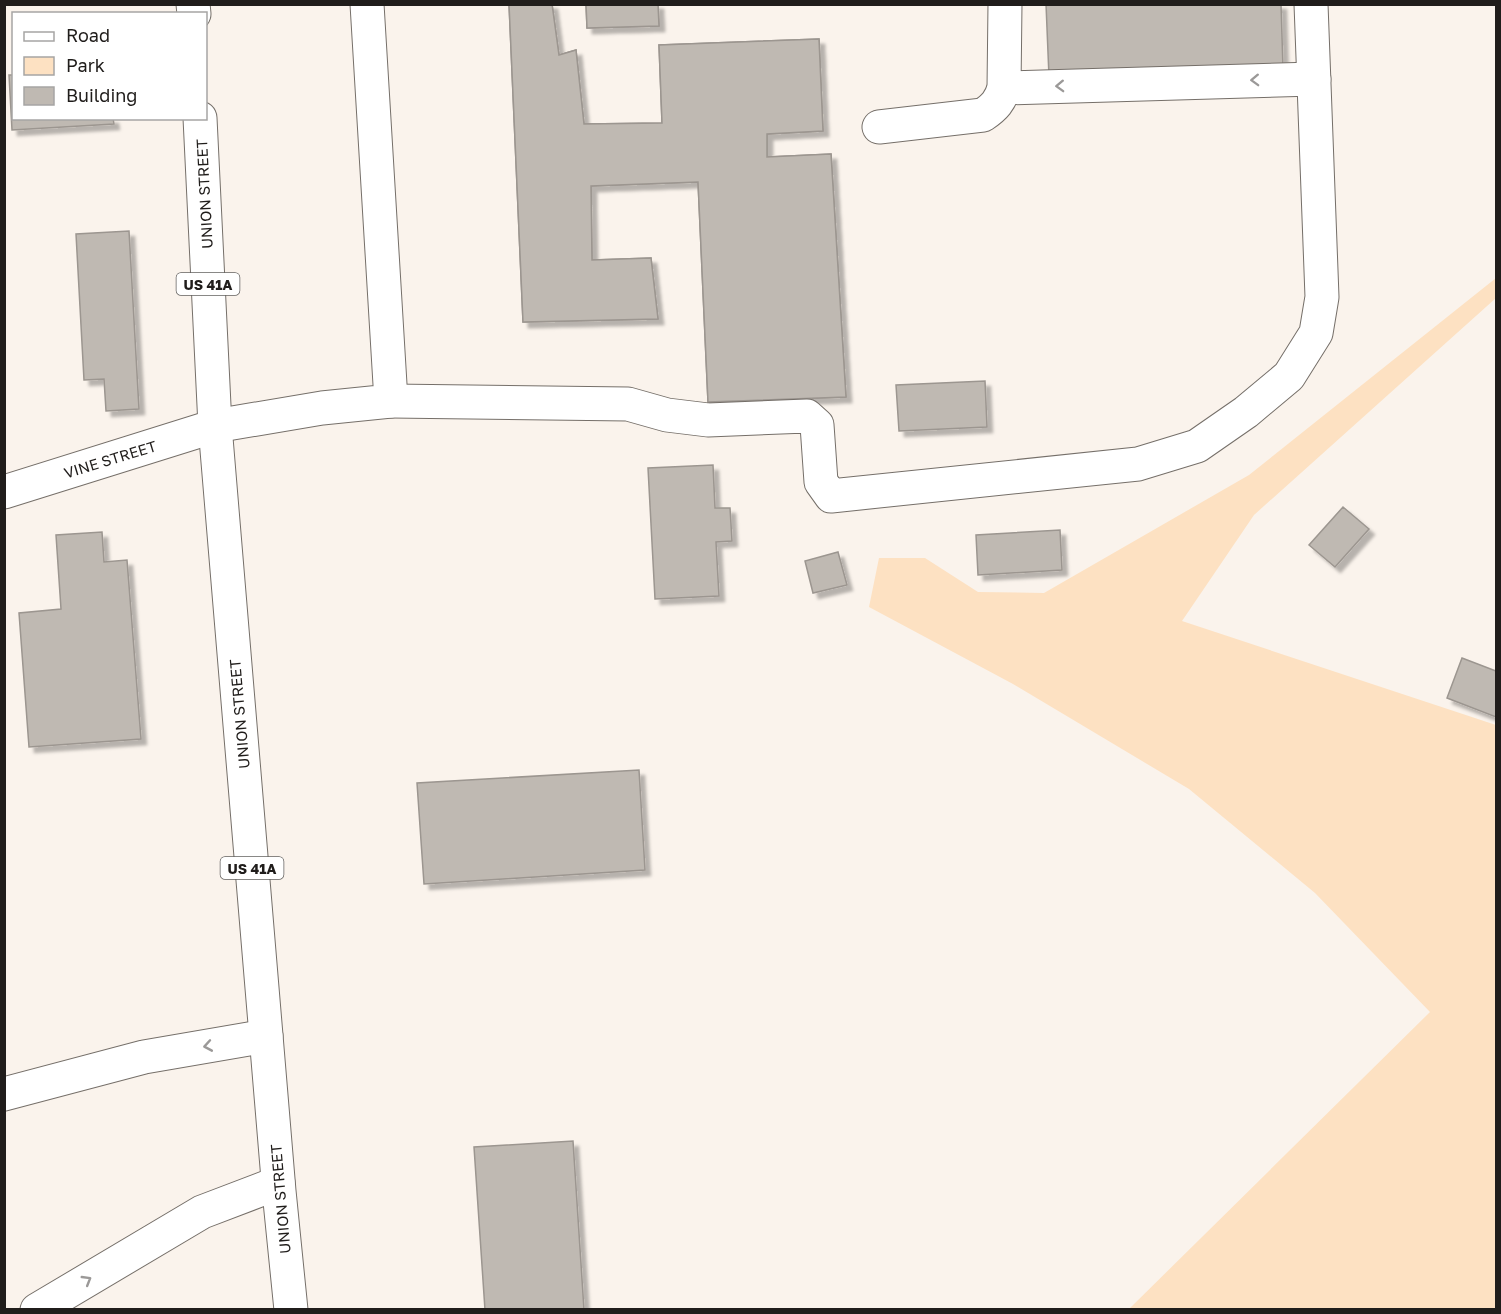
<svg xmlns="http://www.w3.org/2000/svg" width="1501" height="1314" viewBox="0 0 1501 1314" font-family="'Golos Text',sans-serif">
  <defs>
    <filter id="shadow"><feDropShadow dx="5.5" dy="5.5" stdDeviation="1.5" flood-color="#0004"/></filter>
  </defs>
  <rect width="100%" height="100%" fill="#faf3ec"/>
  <path fill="#fde1c2" d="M1496 278V298L1254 515 1182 621 1496 725V1309H1129L1430 1012 1315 893 1189 789 1013 684 869 607 879 558H925L978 592 1044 593 1249 475Z"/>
  <g fill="#bfb9b2" stroke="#9c9690" stroke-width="1.5" filter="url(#shadow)">
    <path d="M509 4H552L559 55 576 50 584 124 662 123 659 45 819 39 823 131 767 134V157L831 154 846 397 708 402 698 182 591 186 592 260 651 258 658 319 523 322Z"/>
    <path d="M509 4H552L559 55 576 50 584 124 662 123 659 45 819 39 823 131 767 134V157L831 154 846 397 708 402 698 182 591 186 592 260 651 258 658 319 523 322Z"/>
    <path d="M586 4H658L659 26 587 28Z"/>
    <path d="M586 4H658L659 26 587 28Z"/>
    <path d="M1046 4H1281L1283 69 1049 77Z"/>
    <path d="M9 75H14V118H113L114 124 12 130Z"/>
    <path d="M129 231 139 409 106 411 104 379 84 380 76 234Z"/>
    <path d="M985 381 987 427 899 431 896 385Z"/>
    <path d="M713 465 715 508H730L732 541 716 542 719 596 655 599 648 468Z"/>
    <path d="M1343 507 1369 529 1335 567 1309 545Z"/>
    <path d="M1060 530 1062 570 978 575 976 535Z"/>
    <path d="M102 532 104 562 127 560 141 739 29 747 19 613 61 609 56 535Z"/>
    <path d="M838 552 847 585 813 593 805 561Z"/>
    <path d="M1462 658 1496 671V717L1447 698Z"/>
    <path d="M639 770 645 870 424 884 417 783Z"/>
    <path d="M573 1141 584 1310H485L474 1147Z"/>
  </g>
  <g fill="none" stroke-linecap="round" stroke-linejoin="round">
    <defs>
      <g id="minor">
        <path d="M1004 88 1314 79"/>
        <path d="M879 127 983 115C995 107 1000 101 1004 88L1005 4"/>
        <path d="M391 401 628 404 667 415 708 420 807 416 817 425 821 482 831 496 1138 464 1197 446 1246 412 1289 376 1316 333 1322 297 1311 4"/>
        <path d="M4 492 215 426 322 408 391 401 367 4"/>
        <path d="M4 1094 144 1057 266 1036"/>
        <path d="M37 1310 202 1212 278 1183"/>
      </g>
      <g id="major">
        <path d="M193 4 194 14"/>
        <path d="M200 118 215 426 279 1191 291 1310"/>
      </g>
    </defs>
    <use href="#minor" stroke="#756f69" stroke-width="35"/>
    <use href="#major" stroke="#756f69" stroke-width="35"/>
    <use href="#minor" stroke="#fff" stroke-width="33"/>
    <use href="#major" stroke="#fff" stroke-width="33"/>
  </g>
  <defs><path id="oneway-chevron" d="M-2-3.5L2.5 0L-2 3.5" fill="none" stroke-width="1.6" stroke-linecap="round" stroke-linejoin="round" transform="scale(1.5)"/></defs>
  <g stroke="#9b9998">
    <use href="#oneway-chevron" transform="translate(1255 80) rotate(178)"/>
    <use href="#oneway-chevron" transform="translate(1060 86) rotate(178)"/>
    <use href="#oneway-chevron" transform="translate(208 1046) rotate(170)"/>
    <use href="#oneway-chevron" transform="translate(87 1280) rotate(-31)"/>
  </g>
  <g text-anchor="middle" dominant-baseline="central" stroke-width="6" stroke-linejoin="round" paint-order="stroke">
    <g fill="#fff" stroke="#63615f" stroke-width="1.5">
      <rect x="176.5" y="273" width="63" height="22" rx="4.5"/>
      <rect x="220.5" y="857" width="63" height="22" rx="4.5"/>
    </g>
    <g font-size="14" font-weight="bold" fill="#201d1b">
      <text x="208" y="284">US 41A</text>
      <text x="252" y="868">US 41A</text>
    </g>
    <g font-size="15" fill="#201d1b" stroke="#fff">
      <text transform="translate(204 194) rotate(-93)">UNION STREET</text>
      <text transform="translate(110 459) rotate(-17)">VINE STREET</text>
      <text transform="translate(239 714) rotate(-95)">UNION STREET</text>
      <text transform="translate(280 1199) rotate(-95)">UNION STREET</text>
    </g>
  </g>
  <rect width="1501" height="1314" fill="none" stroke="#201d1b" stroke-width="12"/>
  <rect x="12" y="12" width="195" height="108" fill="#ffffff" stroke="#a6a5a4" stroke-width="1.5"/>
  <rect x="24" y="32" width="30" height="9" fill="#ffffff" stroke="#a6a5a4" stroke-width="1.5"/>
  <text x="66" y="42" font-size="18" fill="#201d1b">Road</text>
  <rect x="24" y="57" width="30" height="18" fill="#fde1c2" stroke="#a6a5a4" stroke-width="1.5"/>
  <text x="66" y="72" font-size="18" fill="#201d1b">Park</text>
  <rect x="24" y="87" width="30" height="18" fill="#bfb9b2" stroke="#a6a5a4" stroke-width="1.5"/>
  <text x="66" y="102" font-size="18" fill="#201d1b">Building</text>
</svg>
